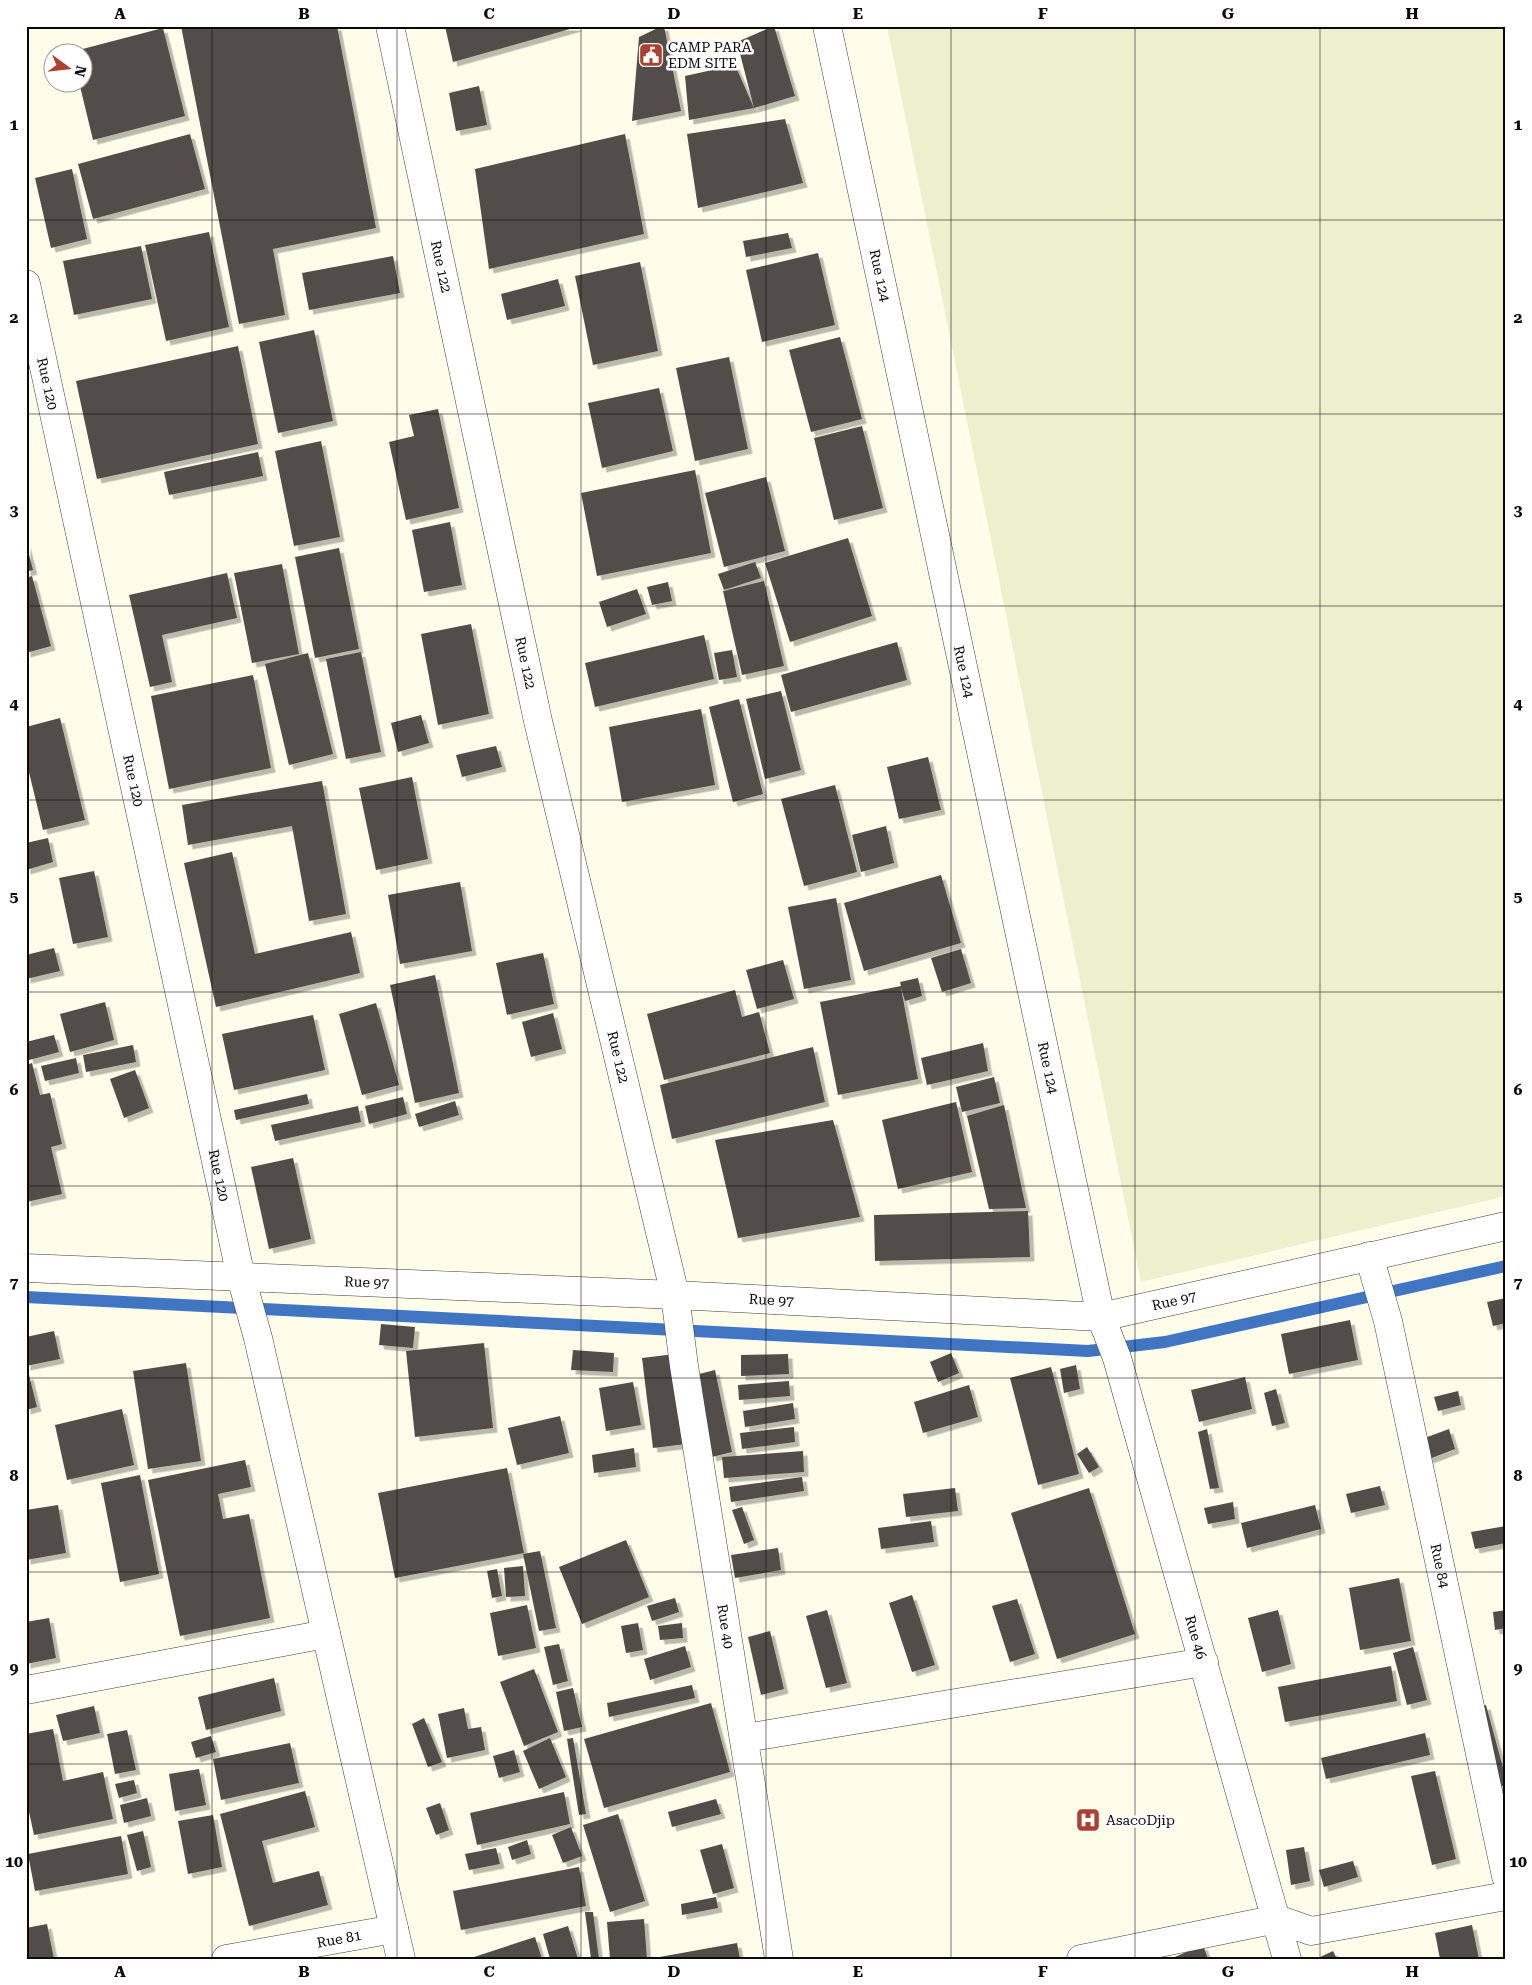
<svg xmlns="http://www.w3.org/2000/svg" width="1532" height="1985" viewBox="0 0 1532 1985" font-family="'Roboto Serif',serif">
  <defs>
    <filter id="shadow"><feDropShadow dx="4.5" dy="4.5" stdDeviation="0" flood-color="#0004"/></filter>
  </defs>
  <rect width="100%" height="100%" fill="#fdfde9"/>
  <path fill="#edf0cc" d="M887 26H1506V1196L1141 1282Z"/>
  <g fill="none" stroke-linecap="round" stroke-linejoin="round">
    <path stroke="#4076c1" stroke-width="12" d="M26 1297 1088 1351 1165 1342 1506 1266"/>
  </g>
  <g fill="#524d48" filter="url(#shadow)">
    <path d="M181 26H337L376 228 273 249 285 315 239 324Z"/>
    <path d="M445 26H577V27L453 62Z"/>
    <path d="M662 26H664L681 111 632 121 639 37Z"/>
    <path d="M774 26 795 96 754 108 737 42Z"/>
    <path d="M163 28 185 116 93 140 79 82H82V52H71Z"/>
    <path d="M735 65 754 108 689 120 685 76Z"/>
    <path d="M479 86 487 125 456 131 449 93Z"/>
    <path d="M785 119 803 183 698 208 687 134Z"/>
    <path d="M190 134 205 189 93 219 78 164Z"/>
    <path d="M625 134 644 234 489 269 475 169Z"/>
    <path d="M72 169 87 239 51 248 35 178Z"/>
    <path d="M209 232 229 327 166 341 145 245Z"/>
    <path d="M788 233 792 248 746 257 743 241Z"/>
    <path d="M141 246 152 299 74 315 63 261Z"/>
    <path d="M818 253 835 325 762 342 746 270Z"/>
    <path d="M393 256 400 293 309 310 302 273Z"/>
    <path d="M640 262 658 351 593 365 575 276Z"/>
    <path d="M558 279 565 306 507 320 501 294Z"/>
    <path d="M314 330 333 421 278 433 259 342Z"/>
    <path d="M840 337 862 419 811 432 789 350Z"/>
    <path d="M238 346 258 444 97 479 76 381Z"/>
    <path d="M729 357 748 449 695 461 676 368Z"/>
    <path d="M659 388 673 451 602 468 588 403Z"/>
    <path d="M438 409 459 508 406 520 389 442 414 436 409 415Z"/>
    <path d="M862 426 883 508 834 520 814 438Z"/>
    <path d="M321 441 340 537 294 546 275 451Z"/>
    <path d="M258 452 263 476 169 495 164 472Z"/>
    <path d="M695 470 711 553 597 576 581 493Z"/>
    <path d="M766 477 785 551 724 567 705 493Z"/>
    <path d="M450 522 462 585 424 592 412 530Z"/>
    <path d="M848 538 872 616 790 642 765 563Z"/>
    <path d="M26 543 33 570 26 572Z"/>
    <path d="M339 548 359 649 315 658 295 557Z"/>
    <path d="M755 562 761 578 724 590 718 574Z"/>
    <path d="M282 564 299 654 252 663 234 573Z"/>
    <path d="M227 573 237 618 162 635 172 682 150 687 129 595Z"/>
    <path d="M32 576 51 646 26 653V578Z"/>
    <path d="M764 581 784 666 742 675 723 591Z"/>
    <path d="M668 582 672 601 652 605 647 587Z"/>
    <path d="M637 589 646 614 607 627 599 602Z"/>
    <path d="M471 624 489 714 438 725 421 634Z"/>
    <path d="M704 635 714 679 595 707 585 663Z"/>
    <path d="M897 642 907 680 791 712 781 675Z"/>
    <path d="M732 650 737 677 719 680 714 653Z"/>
    <path d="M361 652 381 752 346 759 326 659Z"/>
    <path d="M308 653 333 754 289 765 265 664Z"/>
    <path d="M253 675 271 768 169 789 151 696Z"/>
    <path d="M781 691 801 770 765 779 746 699Z"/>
    <path d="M739 699 763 794 733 802 709 707Z"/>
    <path d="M701 709 715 785 622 802 609 727Z"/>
    <path d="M421 715 429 743 398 752 391 723Z"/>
    <path d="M60 718 85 820 43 830 26 760V727Z"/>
    <path d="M496 746 502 767 462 777 456 755Z"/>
    <path d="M928 757 941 810 899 819 887 767Z"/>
    <path d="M412 777 428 859 376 870 359 788Z"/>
    <path d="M322 781 346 914 309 921 292 826 188 845 182 805Z"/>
    <path d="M835 785 857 872 804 886 781 799Z"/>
    <path d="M886 826 894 863 861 872 852 835Z"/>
    <path d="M48 838 53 862 26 870V843Z"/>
    <path d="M232 852 255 954 351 932 360 973 216 1007 184 863Z"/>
    <path d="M94 871 108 937 73 944 59 878Z"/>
    <path d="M941 875 961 943 864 971 844 903Z"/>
    <path d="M460 882 472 951 400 964 388 895Z"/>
    <path d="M836 898 851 980 804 989 788 907Z"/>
    <path d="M54 948 60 971 26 979V955Z"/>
    <path d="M961 949 971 983 942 992 931 958Z"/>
    <path d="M543 953 554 1004 507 1015 496 963Z"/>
    <path d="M783 960 794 999 757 1009 746 970Z"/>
    <path d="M435 975 459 1093 415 1103 390 985Z"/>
    <path d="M918 978 922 996 905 1001 901 988 918 1079 838 1095 820 1002 901 986 900 982Z"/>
    <path d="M735 990 742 1017 759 1012 770 1053 664 1080 647 1014Z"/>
    <path d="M105 1002 114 1040 70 1052 60 1014Z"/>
    <path d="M376 1003 399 1085 362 1095 339 1014Z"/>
    <path d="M553 1013 562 1049 531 1057 522 1022Z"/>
    <path d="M313 1015 325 1070 234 1090 222 1034Z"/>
    <path d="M54 1035 59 1052 29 1060 26 1042Z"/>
    <path d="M983 1043 988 1071 927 1085 921 1058Z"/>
    <path d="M133 1045 136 1062 86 1072 83 1055Z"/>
    <path d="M813 1047 825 1102 672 1139 660 1085Z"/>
    <path d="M76 1058 79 1073 45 1081 41 1066Z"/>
    <path d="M32 1063 40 1095 50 1093 62 1144 51 1147 62 1194 26 1202V1065Z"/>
    <path d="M135 1070 149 1108 124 1118 110 1079Z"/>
    <path d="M994 1077 1000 1103 962 1112 956 1087Z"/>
    <path d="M307 1094 309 1104 236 1120 234 1110Z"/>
    <path d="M403 1097 407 1114 369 1124 365 1106Z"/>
    <path d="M455 1101 459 1115 419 1127 415 1114Z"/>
    <path d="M956 1102 972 1172 898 1189 882 1120Z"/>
    <path d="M1004 1105 1026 1208 989 1209 967 1116Z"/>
    <path d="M358 1106 361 1122 275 1141 271 1125Z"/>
    <path d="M833 1120 860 1217 738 1238 715 1140Z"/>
    <path d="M293 1158 311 1239 269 1249 251 1167Z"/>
    <path d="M1028 1211 1030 1257 875 1261 874 1215Z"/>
    <path d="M1506 1298V1323L1493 1326 1487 1302Z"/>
    <path d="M1350 1320 1358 1360 1289 1374 1281 1334Z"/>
    <path d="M381 1324 415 1327 413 1348 379 1345Z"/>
    <path d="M54 1331 60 1359 26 1366V1337Z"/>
    <path d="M484 1343 493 1428 415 1437 406 1351Z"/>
    <path d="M573 1350 614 1353 613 1372 571 1370Z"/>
    <path d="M951 1353 959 1373 938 1382 930 1362Z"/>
    <path d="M675 1354 686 1444 653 1448 642 1358Z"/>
    <path d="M788 1354 789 1374 741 1376V1355Z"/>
    <path d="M186 1363 201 1461 148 1469 133 1371Z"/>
    <path d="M1076 1365 1080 1389 1064 1393 1060 1369Z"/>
    <path d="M1051 1367 1079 1474 1038 1485 1010 1378Z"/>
    <path d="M715 1370 732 1452 712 1457 695 1375Z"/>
    <path d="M29 1375 37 1407 26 1410V1376Z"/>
    <path d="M1245 1377 1252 1409 1199 1422 1191 1390Z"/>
    <path d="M789 1381 790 1396 739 1400 738 1385Z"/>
    <path d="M633 1382 641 1425 606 1431 599 1388Z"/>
    <path d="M969 1385 978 1417 923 1433 914 1402Z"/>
    <path d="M1276 1389 1285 1423 1272 1426 1264 1393Z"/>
    <path d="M1458 1391 1461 1405 1438 1411 1434 1397Z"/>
    <path d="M793 1403 795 1419 745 1427 743 1411Z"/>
    <path d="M122 1409 134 1465 67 1480 55 1425Z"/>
    <path d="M560 1416 569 1453 517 1465 508 1428Z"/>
    <path d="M794 1427 795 1442 742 1449 740 1433Z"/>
    <path d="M1207 1429 1219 1488 1210 1489 1198 1432Z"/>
    <path d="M1449 1429 1455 1449 1429 1459 1422 1439Z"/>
    <path d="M1087 1447 1099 1467 1089 1473 1077 1454Z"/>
    <path d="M634 1448 636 1467 594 1473 592 1455Z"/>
    <path d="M803 1451 804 1472 724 1478 722 1457Z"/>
    <path d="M245 1460 251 1487 218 1494 223 1519 249 1514 270 1618 180 1636 148 1480Z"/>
    <path d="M507 1468 524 1553 395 1578 378 1493Z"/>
    <path d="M140 1475 159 1574 120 1582 101 1483Z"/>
    <path d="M802 1477 804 1491 731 1502 729 1487Z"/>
    <path d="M1380 1486 1385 1505 1351 1513 1346 1494Z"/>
    <path d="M955 1488 958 1511 906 1517 903 1494Z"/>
    <path d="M1089 1488 1135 1634 1057 1659 1011 1513Z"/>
    <path d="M1233 1502 1235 1519 1208 1524 1204 1508Z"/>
    <path d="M58 1505 66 1553 26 1560V1510Z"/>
    <path d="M1315 1505 1321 1529 1247 1548 1241 1523Z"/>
    <path d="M742 1507 754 1540 744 1544 732 1510Z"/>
    <path d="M931 1521 934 1542 881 1549 878 1528Z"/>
    <path d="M1506 1526V1543L1475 1549 1471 1532Z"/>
    <path d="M626 1540 649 1597 582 1624 559 1567Z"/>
    <path d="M778 1548 781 1570 735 1578 731 1555Z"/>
    <path d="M540 1551 556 1628 539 1631 523 1554Z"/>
    <path d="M523 1566 525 1596 506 1597 504 1568Z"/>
    <path d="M497 1569 502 1596 492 1598 487 1571Z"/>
    <path d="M1399 1578 1411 1641 1360 1650 1349 1588Z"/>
    <path d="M912 1595 935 1665 912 1672 889 1603Z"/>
    <path d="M675 1598 679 1612 652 1621 647 1606Z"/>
    <path d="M1017 1599 1035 1654 1010 1662 992 1606Z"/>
    <path d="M527 1605 536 1648 498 1656 490 1613Z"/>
    <path d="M827 1610 847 1683 826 1688 806 1616Z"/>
    <path d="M1278 1610 1291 1664 1262 1672 1248 1618Z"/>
    <path d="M1506 1610V1628L1495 1630 1493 1612Z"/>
    <path d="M49 1618 56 1658 26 1664V1622Z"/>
    <path d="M638 1623 643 1650 626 1653 621 1626Z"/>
    <path d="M682 1623 683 1638 660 1640 658 1626Z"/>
    <path d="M770 1631 784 1689 761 1695 748 1637Z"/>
    <path d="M559 1644 568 1681 553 1685 544 1647Z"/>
    <path d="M685 1646 691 1667 650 1680 644 1659Z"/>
    <path d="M1413 1647 1427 1700 1407 1705 1393 1653Z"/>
    <path d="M1391 1666 1397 1701 1285 1722 1278 1687Z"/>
    <path d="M534 1669 558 1732 524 1746 500 1682Z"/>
    <path d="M274 1678 281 1711 206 1730 198 1697Z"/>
    <path d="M692 1685 695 1698 609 1717 607 1703Z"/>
    <path d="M573 1688 582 1727 564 1731 556 1692Z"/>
    <path d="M711 1703 730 1772 604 1808 584 1739Z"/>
    <path d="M1486 1705 1506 1779V1785L1498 1787 1477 1707Z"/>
    <path d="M94 1706 100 1733 63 1741 56 1715Z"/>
    <path d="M464 1708 468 1729 481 1727 485 1750 447 1758 438 1714Z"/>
    <path d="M424 1718 442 1762 428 1767 412 1724Z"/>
    <path d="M53 1729 63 1781 103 1772 113 1819 34 1835 26 1798V1734Z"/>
    <path d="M127 1730 136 1770 115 1774 107 1734Z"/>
    <path d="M1425 1733 1430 1755 1326 1779 1321 1758Z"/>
    <path d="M211 1736 216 1752 196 1758 191 1742Z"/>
    <path d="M550 1738 566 1777 539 1789 523 1751Z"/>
    <path d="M573 1738 586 1814 579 1815 567 1739Z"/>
    <path d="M290 1743 299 1783 221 1800 213 1759Z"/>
    <path d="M514 1750 520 1772 499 1778 493 1756Z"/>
    <path d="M199 1769 206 1805 175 1811 169 1774Z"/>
    <path d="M1435 1771 1456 1859 1432 1865 1411 1776Z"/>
    <path d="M134 1780 137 1793 119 1798 115 1784Z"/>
    <path d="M305 1791 315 1827 262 1841 273 1883 319 1871 328 1905 249 1926 220 1814Z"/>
    <path d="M564 1792 570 1824 477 1845 470 1813Z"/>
    <path d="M147 1798 151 1816 124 1823 120 1805Z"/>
    <path d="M716 1799 721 1814 672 1827 668 1812Z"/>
    <path d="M440 1803 449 1830 436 1835 426 1808Z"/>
    <path d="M618 1814 645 1901 610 1912 583 1825Z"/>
    <path d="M213 1815 222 1867 188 1874 178 1821Z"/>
    <path d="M571 1827 582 1856 563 1863 552 1835Z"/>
    <path d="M143 1831 151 1867 137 1871 127 1835Z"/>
    <path d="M121 1836 128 1874 35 1891 28 1854Z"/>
    <path d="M527 1840 531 1854 512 1860 508 1847Z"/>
    <path d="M722 1844 734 1888 713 1894 700 1850Z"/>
    <path d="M1304 1847 1310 1881 1291 1885 1286 1850Z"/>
    <path d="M496 1848 500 1864 469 1870 465 1854Z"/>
    <path d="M1353 1861 1358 1877 1324 1887 1319 1870Z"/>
    <path d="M579 1867 586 1906 461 1930 453 1891Z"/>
    <path d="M716 1897 718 1908 682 1915 681 1904Z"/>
    <path d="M585 1912H593L599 1959H591Z"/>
    <path d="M644 1919 647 1959H610L607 1922Z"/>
    <path d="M47 1924 54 1959H26V1928Z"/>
    <path d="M1472 1925 1479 1959H1440L1435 1933Z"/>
    <path d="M568 1926 578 1959H550L543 1934Z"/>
    <path d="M535 1937 542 1959H471V1958Z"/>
    <path d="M737 1943 740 1959H654V1958Z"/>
    <path d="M1203 1945 1208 1959H1170Z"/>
    <path d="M1333 1951 1337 1959H1316Z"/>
  </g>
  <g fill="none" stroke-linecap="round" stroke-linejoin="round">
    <defs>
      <g id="minor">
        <path id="s1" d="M390 26 538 721 675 1295 684 1366 779 1959"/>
        <path id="s2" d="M827 26 1101 1317 1117 1358 1287 1959"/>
        <path id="s3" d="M26 284 241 1277 258 1338 401 1959"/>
        <path id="s4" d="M1369 1256 1388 1321 1506 1876"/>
        <path id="s5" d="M26 1268 675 1295 1101 1317 1506 1226"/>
        <path d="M26 1690 326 1634"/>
        <path d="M745 1738 1204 1662"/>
        <path id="s6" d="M226 1959 394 1929"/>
        <path d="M1081 1959 1277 1919 1311 1931 1506 1896"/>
      </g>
    </defs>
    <use href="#minor" stroke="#3d3d3d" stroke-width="29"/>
    <use href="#minor" stroke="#fff" stroke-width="28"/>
  </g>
  <path fill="none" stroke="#0a0a0a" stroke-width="1" stroke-opacity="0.55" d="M212 26V1959M397 26V1959M581 26V1959M766 26V1959M951 26V1959M1135 26V1959M1320 26V1959M26 220H1506M26 414H1506M26 606H1506M26 800H1506M26 992H1506M26 1186H1506M26 1378H1506M26 1572H1506M26 1764H1506"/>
  <defs>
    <symbol id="civic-square" viewBox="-11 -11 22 22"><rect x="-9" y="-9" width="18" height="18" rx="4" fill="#ad402f" stroke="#fff"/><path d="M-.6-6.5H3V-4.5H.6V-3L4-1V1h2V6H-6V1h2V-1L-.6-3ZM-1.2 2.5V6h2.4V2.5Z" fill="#fff"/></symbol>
    <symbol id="hospital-square" viewBox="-11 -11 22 22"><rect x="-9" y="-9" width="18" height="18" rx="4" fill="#ad402f" stroke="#fff"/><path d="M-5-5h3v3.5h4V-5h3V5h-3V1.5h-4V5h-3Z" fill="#fff"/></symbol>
  </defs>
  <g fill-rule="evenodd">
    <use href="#civic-square" x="637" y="41" width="28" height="28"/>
    <use href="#hospital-square" x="1074" y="1806" width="28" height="28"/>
  </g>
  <g text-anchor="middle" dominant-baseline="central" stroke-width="5" stroke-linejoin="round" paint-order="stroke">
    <g font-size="14" fill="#0a0a0a" stroke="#fff" text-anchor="start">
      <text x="668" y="47">CAMP PARA<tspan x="668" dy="16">EDM SITE</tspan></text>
      <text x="1106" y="1820">AsacoDjip</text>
    </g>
    <g font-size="14" fill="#0a0a0a" stroke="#fff">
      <text stroke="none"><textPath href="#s1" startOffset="246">Rue 122</textPath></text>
      <text stroke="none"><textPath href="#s2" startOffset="255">Rue 124</textPath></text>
      <text stroke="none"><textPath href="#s3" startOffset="102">Rue 120</textPath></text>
      <text stroke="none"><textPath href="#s1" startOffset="651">Rue 122</textPath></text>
      <text stroke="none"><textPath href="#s2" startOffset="660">Rue 124</textPath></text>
      <text stroke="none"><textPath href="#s3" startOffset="508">Rue 120</textPath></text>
      <text stroke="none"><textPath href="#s1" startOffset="1056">Rue 122</textPath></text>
      <text stroke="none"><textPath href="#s2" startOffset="1065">Rue 124</textPath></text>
      <text stroke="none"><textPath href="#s3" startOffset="912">Rue 120</textPath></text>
      <text stroke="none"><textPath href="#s5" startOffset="341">Rue 97</textPath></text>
      <text stroke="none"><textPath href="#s5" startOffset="746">Rue 97</textPath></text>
      <text stroke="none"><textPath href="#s5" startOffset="1151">Rue 97</textPath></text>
      <text stroke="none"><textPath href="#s4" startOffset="318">Rue 84</textPath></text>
      <text stroke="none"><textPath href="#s1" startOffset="1636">Rue 40</textPath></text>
      <text stroke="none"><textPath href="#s2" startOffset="1654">Rue 46</textPath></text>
      <text stroke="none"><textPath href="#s6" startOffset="115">Rue 81</textPath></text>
    </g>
  </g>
  <rect width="1532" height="1985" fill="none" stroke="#ffffff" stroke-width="55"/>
  <g transform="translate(68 68) rotate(105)"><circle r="24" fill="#ffffff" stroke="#9d9d9d"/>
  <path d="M0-4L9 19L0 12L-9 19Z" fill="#ad402f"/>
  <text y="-8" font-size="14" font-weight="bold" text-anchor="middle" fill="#0a0a0a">N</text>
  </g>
  <rect x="28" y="28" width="1476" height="1930" fill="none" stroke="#0a0a0a" stroke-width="2"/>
  <g font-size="16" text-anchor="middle" font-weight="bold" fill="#0a0a0a">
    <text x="120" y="19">A</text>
    <text x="304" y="19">B</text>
    <text x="489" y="19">C</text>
    <text x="674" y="19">D</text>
    <text x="858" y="19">E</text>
    <text x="1043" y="19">F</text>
    <text x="1228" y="19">G</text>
    <text x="1412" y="19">H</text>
    <text x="14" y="130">1</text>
    <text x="1518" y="130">1</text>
    <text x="14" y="323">2</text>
    <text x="1518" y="323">2</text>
    <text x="14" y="516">3</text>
    <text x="1518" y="516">3</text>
    <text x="14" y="709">4</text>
    <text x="1518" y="709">4</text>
    <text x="14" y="902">5</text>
    <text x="1518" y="902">5</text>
    <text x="14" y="1095">6</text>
    <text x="1518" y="1095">6</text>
    <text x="14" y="1288">7</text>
    <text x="1518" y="1288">7</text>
    <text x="14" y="1481">8</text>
    <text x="1518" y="1481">8</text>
    <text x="14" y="1674">9</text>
    <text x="1518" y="1674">9</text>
    <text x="14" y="1867">10</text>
    <text x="1518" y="1867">10</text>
    <text x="120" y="1977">A</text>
    <text x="304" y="1977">B</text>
    <text x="489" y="1977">C</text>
    <text x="674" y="1977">D</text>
    <text x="858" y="1977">E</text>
    <text x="1043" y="1977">F</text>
    <text x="1228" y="1977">G</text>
    <text x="1412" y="1977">H</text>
  </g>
</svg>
